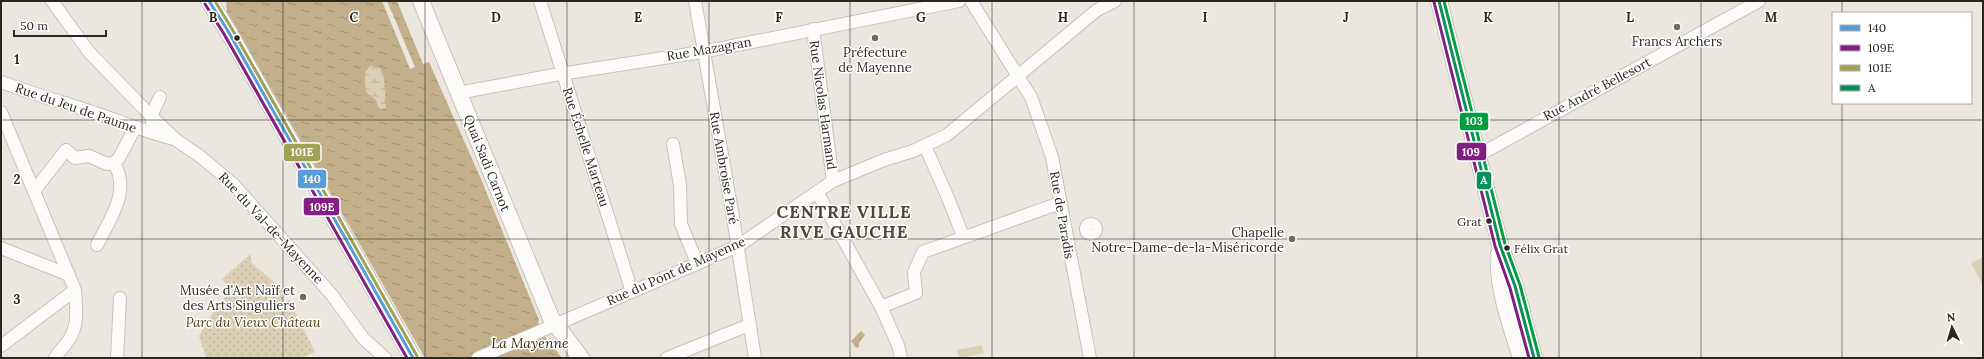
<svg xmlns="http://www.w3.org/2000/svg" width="1984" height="359" viewBox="0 0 1984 359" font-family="Lora,serif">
  <defs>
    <pattern id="wetland-marsh" width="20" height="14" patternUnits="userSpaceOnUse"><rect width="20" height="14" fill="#ddcfb5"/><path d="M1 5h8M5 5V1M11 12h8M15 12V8" fill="none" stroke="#beb29b"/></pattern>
    <pattern id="park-dots" width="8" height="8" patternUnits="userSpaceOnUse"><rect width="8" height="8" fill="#ddcfb5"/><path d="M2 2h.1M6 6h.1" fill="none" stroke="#beb29b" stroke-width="1.8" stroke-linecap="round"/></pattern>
    <pattern id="water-ripples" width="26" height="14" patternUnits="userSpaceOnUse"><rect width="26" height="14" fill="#c3b08b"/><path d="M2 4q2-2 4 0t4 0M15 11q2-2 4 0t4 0" fill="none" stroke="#9f8f71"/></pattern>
  </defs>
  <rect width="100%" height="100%" fill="#ece7de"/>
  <g fill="#ddcfb5">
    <path d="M1983 257V286L1971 263Z"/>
    <path d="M982 345 984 353 959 358 957 350Z"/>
  </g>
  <path fill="url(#wetland-marsh)" d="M370 66 380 68 384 79 387 108 381 109 378 107 376 100 366 92 365 73Z"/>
  <path fill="url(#park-dots)" d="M250 254 252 263 285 292 281 293 284 302 289 300 315 352 302 358H206L199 336 218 304 233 291 222 279Z"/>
  <g fill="url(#water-ripples)" fill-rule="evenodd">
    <path d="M226 1H382L410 69 415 67 387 1H397L423 64 429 62 481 179 539 320 538 322 543 334 562 358H425L227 12ZM370 66 380 68 384 79 386 108 381 109 378 107 376 100 366 92 365 73Z"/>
    <path d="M861 331 865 335 859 343V347L856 348 851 341Z"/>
  </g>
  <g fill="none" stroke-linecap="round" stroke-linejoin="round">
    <defs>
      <g id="street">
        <path d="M52 1 89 52 151 116 176 140 201 157 233 184 332 295 363 338 385 358"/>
        <path d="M540 1 632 292"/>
        <path d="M695 1 733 217 755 358"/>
        <path d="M971 1 1031 97 1052 157 1090 358"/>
        <path d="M813 29 833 181"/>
        <path d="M1 82C26 91 51 99 77 107 110 117 141 131 174 139"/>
        <path d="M458 93 554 75 702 52 959 1"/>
        <path d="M1 112 75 290C76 306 79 323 70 338 66 345 59 351 55 358"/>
        <path d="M152 122 151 116 160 97"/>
        <path d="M673 144 680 185 681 224 697 263"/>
        <path d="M925 146 948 198 963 236"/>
        <path d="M1477 154 1488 150 1759 1"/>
        <path d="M34 191 66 150 75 158 89 156 107 164 114 163"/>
        <path d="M817 192 881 307 898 345 901 358"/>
        <circle cx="1091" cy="229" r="5"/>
        <path d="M97 245C110 219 131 191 114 163L119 158 135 128"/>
        <path d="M1 248 69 275"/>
        <path d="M881 307 916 293 914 272 923 252 1060 203"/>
        <path d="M1 346 75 290"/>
        <path d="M117 358 120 298"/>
        <path d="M478 358 738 246 833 181 884 160 913 151 947 135 1097 10 1115 1"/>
        <path d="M667 358 749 325"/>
      </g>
      <g id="secondary">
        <path d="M209 1 228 31 410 353"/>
        <path d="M421 1 551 318 581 358"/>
        <path d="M1439 1 1500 245 1515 286 1534 358"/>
        <path d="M1499 254C1496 285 1512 329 1521 358"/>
      </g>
    </defs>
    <use href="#street" stroke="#c6c2bc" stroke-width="14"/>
    <use href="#secondary" stroke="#c6c2bc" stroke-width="18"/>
    <use href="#street" stroke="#fcfbfa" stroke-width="12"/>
    <use href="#secondary" stroke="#fcfbfa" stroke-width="16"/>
    <defs>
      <path id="bus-1" d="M209 1 228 31 413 358"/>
      <path id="bus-2" d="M205 4 224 34 407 358"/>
      <path id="bus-3" d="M215 1 232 29 417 356"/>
      <path id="bus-4" d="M1439 1 1500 245 1515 286 1534 358"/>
      <path id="bus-5" d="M1434 2 1495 246 1510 288 1529 358"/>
      <path id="bus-6" d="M1444 1 1505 244 1520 285 1539 357"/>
    </defs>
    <use href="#bus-1" stroke="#fff" stroke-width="6"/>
    <use href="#bus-2" stroke="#fff" stroke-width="6"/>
    <use href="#bus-3" stroke="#fff" stroke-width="6"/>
    <use href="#bus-4" stroke="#fff" stroke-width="6"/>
    <use href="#bus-5" stroke="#fff" stroke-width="6"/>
    <use href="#bus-6" stroke="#fff" stroke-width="6"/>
    <use href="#bus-1" stroke="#589dd6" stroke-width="3"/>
    <use href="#bus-2" stroke="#831f82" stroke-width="3"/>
    <use href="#bus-3" stroke="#9fa153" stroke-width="3"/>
    <use href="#bus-4" stroke="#098f5a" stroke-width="3"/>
    <use href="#bus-5" stroke="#831f82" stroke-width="3"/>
    <use href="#bus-6" stroke="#009e3d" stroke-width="3"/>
  </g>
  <path fill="none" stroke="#2a2721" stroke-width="1" stroke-opacity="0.55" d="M142 1V358M283 1V358M425 1V358M567 1V358M709 1V358M850 1V358M992 1V358M1134 1V358M1275 1V358M1417 1V358M1559 1V358M1701 1V358M1842 1V13M1842 103V358M1 120H1983M1 239H1983"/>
  <g fill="#6e6a63" stroke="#fff" stroke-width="1.5">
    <circle cx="1677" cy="27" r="4"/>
    <circle cx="875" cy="38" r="4"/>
    <circle cx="1292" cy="239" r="4"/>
    <circle cx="303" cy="297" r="4"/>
  </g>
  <g fill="#2a2721" stroke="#fff" stroke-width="1.5">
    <circle cx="237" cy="38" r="3.5"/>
    <circle cx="1489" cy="221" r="3.5"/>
    <circle cx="1507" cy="248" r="3.5"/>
  </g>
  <g text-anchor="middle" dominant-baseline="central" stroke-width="3" stroke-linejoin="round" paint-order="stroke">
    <g font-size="12" fill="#2a2721" stroke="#fff" text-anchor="end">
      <text x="1482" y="221">Grat</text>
      <text x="1514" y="248" text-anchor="start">Félix Grat</text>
    </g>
    <g font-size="13" fill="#2a2721" stroke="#fff">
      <text x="1677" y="41">Francs Archers</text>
      <text x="875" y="52">Préfecture<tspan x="875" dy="15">de Mayenne</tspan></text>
      <text x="1284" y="232" text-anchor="end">Chapelle<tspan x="1284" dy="15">Notre-Dame-de-la-Miséricorde</tspan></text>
      <text x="295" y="290" text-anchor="end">Musée d'Art Naïf et<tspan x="295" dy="15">des Arts Singuliers</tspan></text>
    </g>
    <g font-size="13" fill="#2a2721" stroke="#fff">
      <text transform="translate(709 49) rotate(-10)">Rue Mazagran</text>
      <text transform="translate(1597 89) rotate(-28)">Rue André Bellesort</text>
      <text transform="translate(823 105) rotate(82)">Rue Nicolas Harmand</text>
      <text transform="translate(76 108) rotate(19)">Rue du Jeu de Paume</text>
      <text transform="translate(586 147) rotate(72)">Rue Échelle Marteau</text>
      <text transform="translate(487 163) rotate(68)">Quai Sadi Carnot</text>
      <text transform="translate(724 168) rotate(80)">Rue Ambroise Paré</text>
      <text transform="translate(1062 215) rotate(80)">Rue de Paradis</text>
      <text transform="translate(271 228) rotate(47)">Rue du Val-de-Mayenne</text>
      <text transform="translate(676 271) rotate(-24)">Rue du Pont de Mayenne</text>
    </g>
    <g font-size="13" font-style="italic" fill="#534019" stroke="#fff">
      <text x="253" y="322">Parc du Vieux Château</text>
    </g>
    <g font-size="14" font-style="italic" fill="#3b2a00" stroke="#fff">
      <text x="530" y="343">La Mayenne</text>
    </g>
    <g font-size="17" font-weight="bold" letter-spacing="1" fill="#4e4739" stroke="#fff">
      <text x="844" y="212">CENTRE VILLE<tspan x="844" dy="20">RIVE GAUCHE</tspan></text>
    </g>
  </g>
  <g font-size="13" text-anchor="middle" font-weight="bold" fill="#2a2721" stroke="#fff" stroke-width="3" stroke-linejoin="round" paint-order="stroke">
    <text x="213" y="22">B</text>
    <text x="354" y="22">C</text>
    <text x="496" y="22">D</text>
    <text x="638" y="22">E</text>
    <text x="779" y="22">F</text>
    <text x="921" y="22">G</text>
    <text x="1063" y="22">H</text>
    <text x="1205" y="22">I</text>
    <text x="1346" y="22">J</text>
    <text x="1488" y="22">K</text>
    <text x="1630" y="22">L</text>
    <text x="1771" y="22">M</text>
    <text x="17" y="64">1</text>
    <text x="17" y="184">2</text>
    <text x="17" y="304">3</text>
  </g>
  <g stroke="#fff" stroke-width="1.5">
    <rect x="1459" y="112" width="30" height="19" rx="4" fill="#009e3d"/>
    <rect x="1456" y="142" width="31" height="19" rx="4" fill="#831f82"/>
    <rect x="283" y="143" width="38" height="19" rx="4" fill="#9fa153"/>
    <rect x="297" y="169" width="30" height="20" rx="4" fill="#589dd6"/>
    <rect x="1476" y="171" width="16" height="19" rx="4" fill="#098f5a"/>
    <rect x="303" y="197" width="37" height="19" rx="4" fill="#831f82"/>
  </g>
  <g font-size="11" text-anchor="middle" font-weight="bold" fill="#fff">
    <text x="1474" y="125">103</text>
    <text x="1471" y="156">109</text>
    <text x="302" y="156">101E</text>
    <text x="312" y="183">140</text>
    <text x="1484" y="184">A</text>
    <text x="322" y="211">109E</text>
  </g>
  <rect width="1984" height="359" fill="none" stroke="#2a2721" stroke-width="4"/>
  <rect x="1832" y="12" width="140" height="92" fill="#ffffff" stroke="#aaa9a6"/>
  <rect x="1840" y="25" width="20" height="6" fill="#589dd6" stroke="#aaa9a6"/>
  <text x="1868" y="32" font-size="12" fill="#2a2721">140</text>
  <rect x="1840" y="45" width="20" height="6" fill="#831f82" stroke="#aaa9a6"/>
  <text x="1868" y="52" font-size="12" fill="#2a2721">109E</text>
  <rect x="1840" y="65" width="20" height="6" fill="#9fa153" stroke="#aaa9a6"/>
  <text x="1868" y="72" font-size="12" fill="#2a2721">101E</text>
  <rect x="1840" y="85" width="20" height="6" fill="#098f5a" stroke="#aaa9a6"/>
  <text x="1868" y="92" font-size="12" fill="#2a2721">A</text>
  <g transform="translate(1952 327) rotate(355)" stroke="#ffffff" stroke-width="3" paint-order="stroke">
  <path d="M0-3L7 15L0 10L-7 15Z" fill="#2a2721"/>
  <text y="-6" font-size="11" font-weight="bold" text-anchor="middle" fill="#2a2721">N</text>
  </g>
  <path d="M14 30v6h92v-6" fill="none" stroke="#2a2721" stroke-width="2"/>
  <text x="20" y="30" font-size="12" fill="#2a2721" stroke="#ffffff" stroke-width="3" paint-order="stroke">50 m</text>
</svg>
